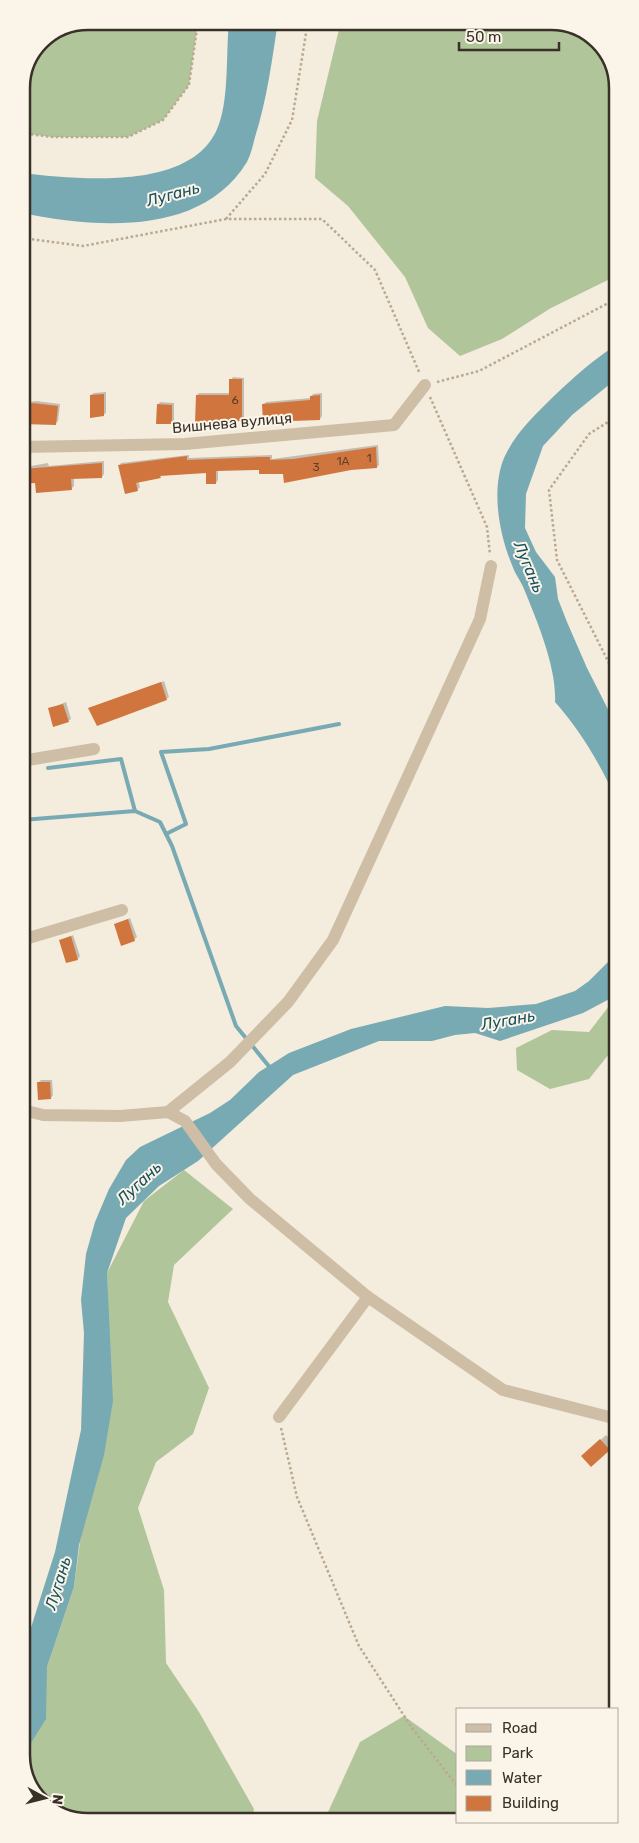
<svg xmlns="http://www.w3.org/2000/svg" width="639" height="1843" viewBox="0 0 639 1843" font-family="Rubik,sans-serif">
  <rect width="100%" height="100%" fill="#f4ecdc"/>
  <g fill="#b1c59a">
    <path d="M88 21H198L189 85 163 120 128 137H52L21 133V84L41 41Z"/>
    <path d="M341 21H556L595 38 616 71V276L551 308 502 339 460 356 428 328 405 277 348 206 315 178 317 121Z"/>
    <path d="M617 1003V1044L589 1079 550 1089 517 1070 516 1048 552 1030 589 1032 609 1006Z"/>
    <path d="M184 1170 233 1209 174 1265 168 1302 209 1388 193 1434 156 1462 138 1508 164 1590 166 1663 199 1712 254 1809 251 1821 83 1822 44 1805 32 1785 31 1743 47 1667 74 1587 108 1331 107 1273 144 1201Z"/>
    <path d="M404 1716 458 1755V1820L324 1821 360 1742Z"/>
  </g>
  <g fill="#78aab4">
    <path d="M229 21H278C272 60 267 99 255 137 253 145 251 154 247 162 201 237 96 228 22 213L21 173C77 179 196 193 219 124 229 97 226 51 229 21Z"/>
    <path d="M616 345V379L572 415 543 446 526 494 525 528 536 552 555 577 558 599 567 622 587 668 616 725V799C600 764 581 731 555 702 557 668 537 621 524 589 521 581 515 574 512 565 499 534 491 490 504 458 515 433 536 414 554 396 574 377 593 360 616 345Z"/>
    <path d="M617 946V995L583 1013 500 1041 475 1033 455 1035 432 1041H379L293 1075 198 1161 159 1186 126 1218 107 1273 113 1401 104 1455 79 1545 74 1587 47 1667 46 1719 31 1743 32 1785 23 1772V1660L28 1637 55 1552 81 1430 84 1333 81 1300 86 1254 95 1222 109 1189 126 1160 140 1147 210 1113 230 1100 259 1072 289 1053 351 1029 445 1006 488 1008 536 1004 575 991 589 981 613 957Z"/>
  </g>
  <g fill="#0003">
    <path d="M233 377 244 378V418L241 420 197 395 199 393H230L231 380Z"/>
    <path d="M106 392V413L103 415 91 395 94 393Z"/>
    <path d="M322 393V416L320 419 263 405 266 402 311 398 313 394Z"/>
    <path d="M36 401 60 404 58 421 56 423H22V403Z"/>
    <path d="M160 402 174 403V420L171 423 158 405Z"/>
    <path d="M378 445 379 465 377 467 284 472 260 469 218 470V480L216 483 207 472 163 474 160 477 138 481 140 487 137 490 119 466 121 463 189 455V458L272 455V459Z"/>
    <path d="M104 461V474L102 477 74 478V486L72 488 36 482 22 483V465L25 467 48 463 49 466Z"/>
    <path d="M164 681 169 697 166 699 90 708Z"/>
    <path d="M66 702 71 719 68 721 49 709Z"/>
    <path d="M130 918 137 937 134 940 115 925Z"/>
    <path d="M73 935 80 956 78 959 60 941Z"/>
    <path d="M41 1080H52L53 1095 51 1098 38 1083Z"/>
    <path d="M606 1435 614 1443 591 1465 583 1456Z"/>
  </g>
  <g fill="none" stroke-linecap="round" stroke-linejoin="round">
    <g stroke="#78aab4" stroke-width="4">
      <path d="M48 768 121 759 135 811"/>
      <path d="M22 820 135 811 160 822 172 846 236 1026 272 1070"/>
      <path d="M166 834 186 824 161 752 209 749 339 724"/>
    </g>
  </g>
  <g fill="#d1753e">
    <path d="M229 379H242V421L195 423 196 395H229Z"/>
    <path d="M104 394V416L90 418V395Z"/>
    <path d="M320 395V420L263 422 262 404 310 400V396Z"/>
    <path d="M32 403 58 406 56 425 22 424V404Z"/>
    <path d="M157 404 172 405V424H156Z"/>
    <path d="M376 447 377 468 351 470 284 483 283 474H259V470L216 471V484H206V473L160 476 161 478 136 483 138 491 125 494 118 465 187 456V460L259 457H270V460L293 459Z"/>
    <path d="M102 463V478L71 479 72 490 36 493 35 483 22 484V469Z"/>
    <path d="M161 682 167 700 97 726 88 708Z"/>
    <path d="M63 704 69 722 53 727 48 708Z"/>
    <path d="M128 919 135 941 121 946 114 924Z"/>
    <path d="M71 936 78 960 66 963 59 940Z"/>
    <path d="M37 1082H50L51 1099 38 1100Z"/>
    <path d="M600 1439 610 1450 591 1467 581 1456Z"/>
  </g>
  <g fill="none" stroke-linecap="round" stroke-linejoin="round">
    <g stroke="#baa890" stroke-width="2.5" stroke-dasharray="2.5 2.5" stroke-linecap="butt">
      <path d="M21 133 52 137H128L163 120 189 85 198 21"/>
      <path d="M226 219 265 174 292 120 308 21"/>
      <path d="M22 238 83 246 226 219H322L375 270 420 374"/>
      <path d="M437 382 479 371 616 299"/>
      <path d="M430 397 487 527 490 555"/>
      <path d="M616 417 589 434 549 490 557 560 616 677"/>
      <path d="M281 1428 297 1497 359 1646 412 1728 458 1787"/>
    </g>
    <g stroke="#cebea6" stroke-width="12">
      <path d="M22 447 185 444 394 425 425 385"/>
      <path d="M22 761 94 749"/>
      <path d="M22 940 122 910"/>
      <path d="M23 1110 43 1115 120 1116 168 1112 230 1062 288 1002 333 940 480 619 491 566"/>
      <path d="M168 1112 185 1121 216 1164 250 1199 368 1297 279 1417"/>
      <path d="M368 1297 503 1390 617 1419"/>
    </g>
  </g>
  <g text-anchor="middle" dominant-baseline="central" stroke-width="4" stroke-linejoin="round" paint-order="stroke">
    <g font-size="12" fill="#5f412e">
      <text x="235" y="400">6</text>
      <text x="369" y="458">1</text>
      <text x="343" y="461">1А</text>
      <text x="316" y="467">3</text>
    </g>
    <g font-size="15" fill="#393028" stroke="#fbf5e9">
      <text transform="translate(232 423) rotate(-5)">Вишнева вулиця</text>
    </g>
    <g font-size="16" font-style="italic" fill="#19515f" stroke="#fbf5e9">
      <text transform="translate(173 194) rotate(-15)">Лугань</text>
      <text transform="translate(529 567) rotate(67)">Лугань</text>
      <text transform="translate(508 1020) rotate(-10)">Лугань</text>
      <text transform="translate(139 1183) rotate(-43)">Лугань</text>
      <text transform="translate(58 1583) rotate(-73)">Лугань</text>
    </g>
  </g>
  <path d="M0 0H639V1843H0ZM88 30H551A58 58 0 0 1 609 88V1755A58 58 0 0 1 551 1813H88A58 58 0 0 1 30 1755V88A58 58 0 0 1 88 30Z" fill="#fbf5e9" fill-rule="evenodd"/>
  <path fill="none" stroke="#393028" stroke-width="2.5" d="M88 30H551A58 58 0 0 1 609 88V1755A58 58 0 0 1 551 1813H88A58 58 0 0 1 30 1755V88A58 58 0 0 1 88 30Z"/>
  <rect x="456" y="1708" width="162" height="115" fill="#fbf5e9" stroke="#ada69c"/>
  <rect x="466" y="1724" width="25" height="8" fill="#cebea6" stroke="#ada69c"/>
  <text x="502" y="1733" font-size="15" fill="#393028">Road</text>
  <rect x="466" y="1746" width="25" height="15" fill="#b1c59a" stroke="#ada69c"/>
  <text x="502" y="1758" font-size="15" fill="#393028">Park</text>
  <rect x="466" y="1770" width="25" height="15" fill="#78aab4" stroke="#ada69c"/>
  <text x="502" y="1783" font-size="15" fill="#393028">Water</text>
  <rect x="466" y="1796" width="25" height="15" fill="#d1753e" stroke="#ada69c"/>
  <text x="502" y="1808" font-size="15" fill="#393028">Building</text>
  <g transform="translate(45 1798) rotate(97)" stroke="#fbf5e9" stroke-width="4" paint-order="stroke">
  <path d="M0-4L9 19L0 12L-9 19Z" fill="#393028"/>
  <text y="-8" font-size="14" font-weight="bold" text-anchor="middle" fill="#393028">N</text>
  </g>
  <path d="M459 42v8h100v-8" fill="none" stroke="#393028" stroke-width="2.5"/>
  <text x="466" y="42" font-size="15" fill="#393028" stroke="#fbf5e9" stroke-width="4" paint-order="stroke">50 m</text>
</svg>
